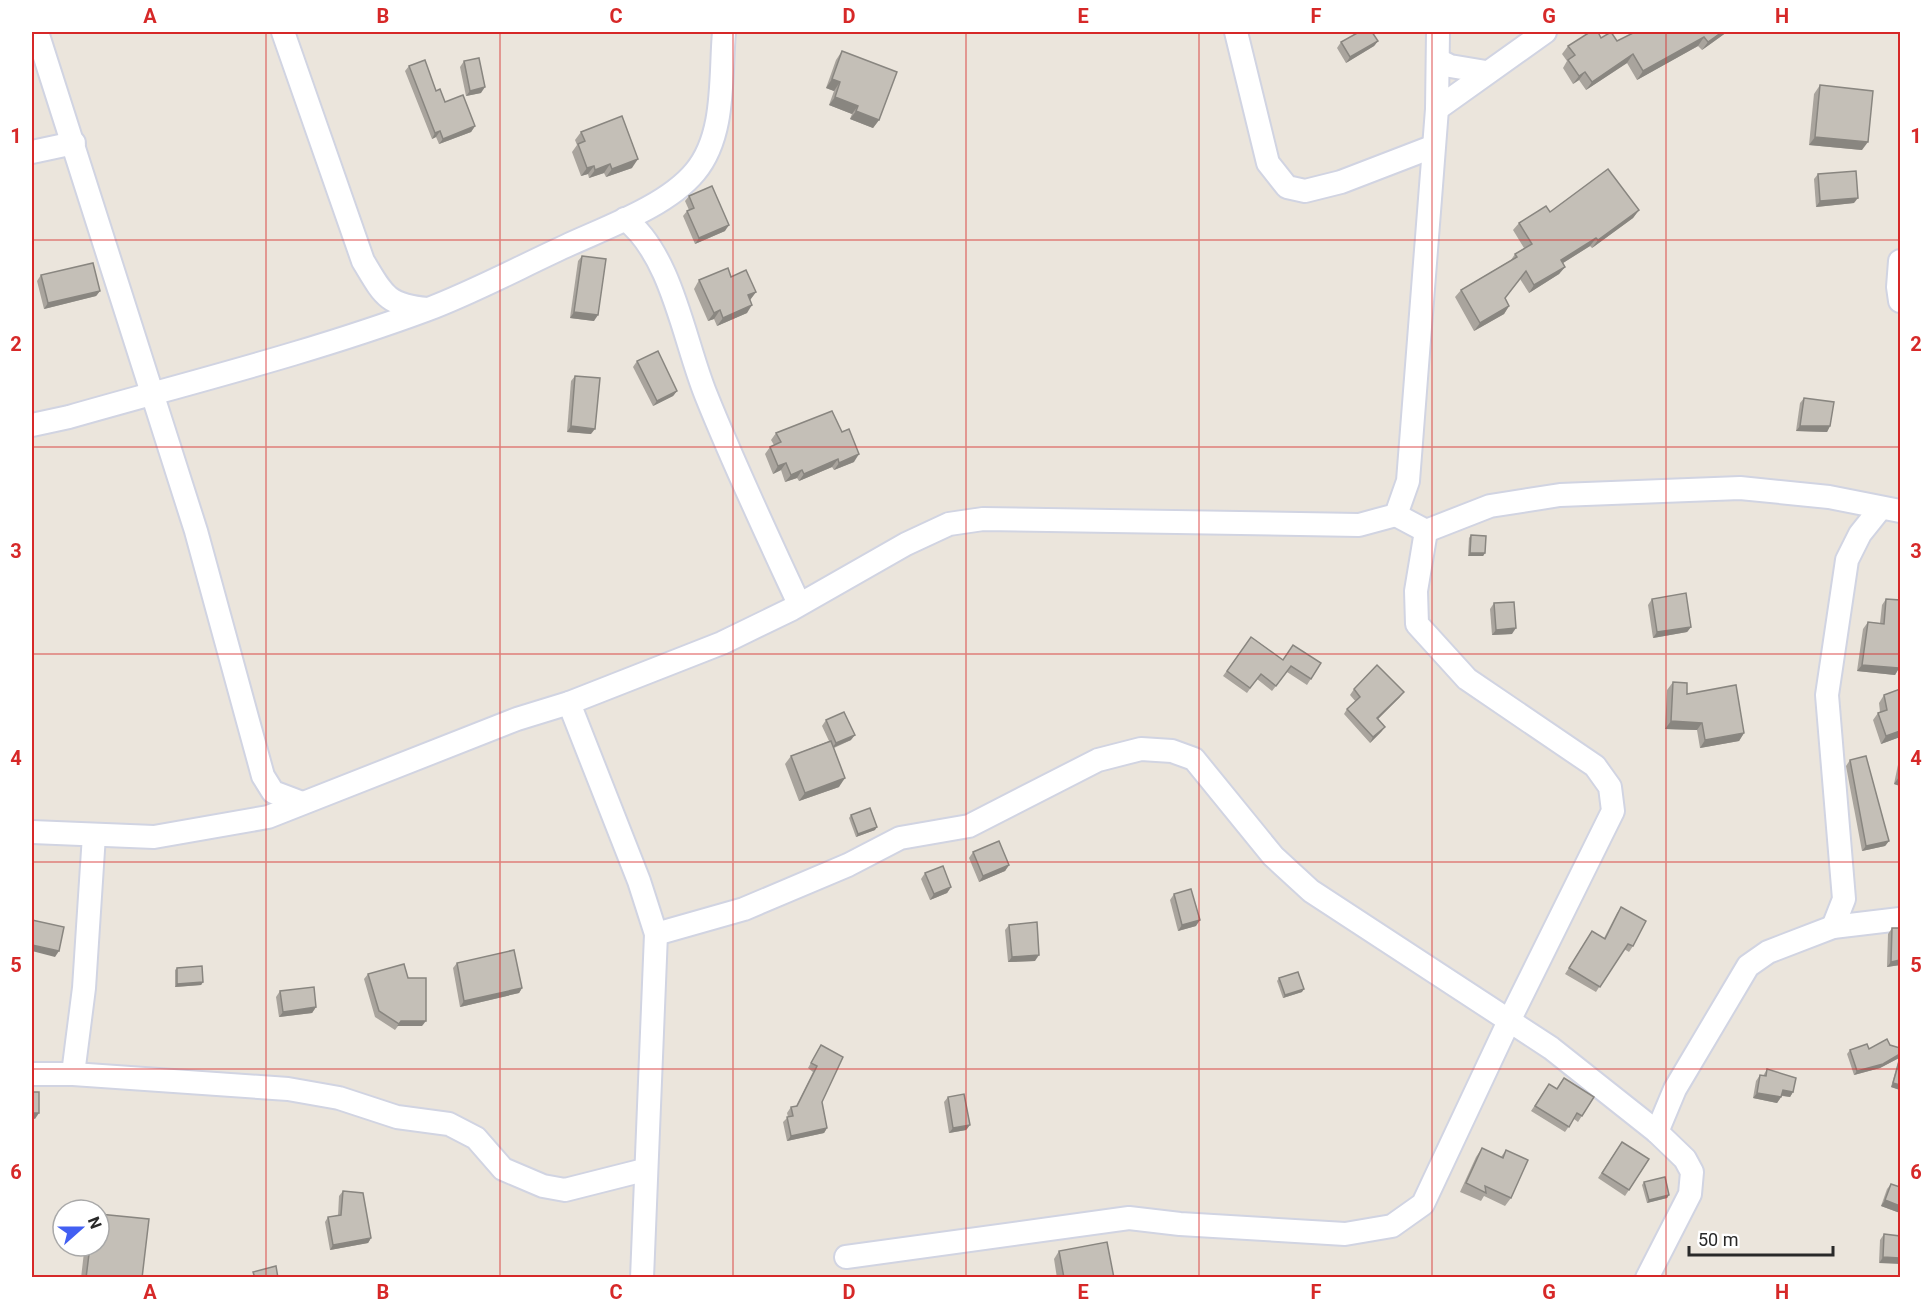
<svg xmlns="http://www.w3.org/2000/svg" width="1932" height="1309" viewBox="0 0 1932 1309" font-family="Roboto,sans-serif">
  <rect width="100%" height="100%" fill="#ebe5dc"/>
  <g fill="none" stroke-linecap="round" stroke-linejoin="round">
    <defs>
      <g id="minor">
        <path d="M37 32 196 531 263 776 273 792 302 803"/>
        <path d="M283 32 363 261C383 294 386 305 427 309"/>
        <path d="M1236 32 1268 163 1287 187 1305 191 1341 182 1432 147"/>
        <path d="M1438 60 1450 66 1486 72"/>
        <path d="M1437 109 1545 32"/>
        <path d="M32 152 74 143"/>
        <path d="M625 219C672 255 684 341 706 395 734 465 767 535 799 604"/>
        <path d="M1900 261 1898 287 1900 301"/>
        <path d="M32 425 69 417C188 383 310 353 426 310 474 292 520 267 566 246 607 227 667 206 695 172 726 135 720 76 724 32"/>
        <path d="M1396 515 1426 531 1490 506 1560 495 1740 488 1829 497 1900 511"/>
        <path d="M569 703 639 881 656 934 642 1278"/>
        <path d="M32 832 154 837 268 817 517 719 569 703 722 643 792 609 906 544 949 524 983 519 1359 525 1396 515 1408 481 1437 109 1438 32"/>
        <path d="M1833 927 1844 899 1827 695 1847 560 1860 534 1880 509"/>
        <path d="M656 934 744 909 848 865 900 838 969 826 1098 760 1141 749 1172 751 1194 759 1273 856 1311 891 1551 1048 1657 1132 1685 1159 1692 1172 1690 1194 1647 1278"/>
        <path d="M32 1074H73L288 1089 339 1098 397 1117 449 1124 476 1138 503 1169 543 1186 565 1190 644 1170"/>
        <path d="M73 1074 84 988 94 835"/>
        <path d="M1657 1132 1675 1089 1748 966 1768 952 1833 927 1900 919"/>
        <path d="M846 1257 1129 1218 1180 1224 1345 1234 1392 1226 1423 1204 1509 1021 1613 811 1610 787 1595 766 1467 679 1417 624 1416 591 1426 531"/>
      </g>
    </defs>
    <use href="#minor" stroke="#d1d4e2" stroke-width="26"/>
    <use href="#minor" stroke="#fff" stroke-width="22"/>
  </g>
  <g fill="#a9a49d">
    <path d="M1727 32 1702 50 1698 46 1637 80 1627 63 1586 90 1579 80 1573 84 1563 68 1567 61 1562 54 1568 46 1601 38 1617 41Z"/>
    <path d="M1378 41 1374 46 1346 63 1337 48 1341 42Z"/>
    <path d="M842 51 879 120 873 128 850 119 852 114 829 105 834 91 826 88 836 60Z"/>
    <path d="M464 61 481 93 466 96 460 67Z"/>
    <path d="M409 66 436 91 445 102 475 126 471 132 439 144 436 137 432 139 405 71Z"/>
    <path d="M1820 85 1862 150 1809 145 1814 94Z"/>
    <path d="M581 132 632 168 606 177 604 173 589 178 588 174 581 176 572 152 577 145 575 140Z"/>
    <path d="M1818 174 1854 203 1816 207 1814 179Z"/>
    <path d="M689 196 725 231 695 244 683 216 687 211 689 210 685 201Z"/>
    <path d="M1639 210 1633 218 1592 248 1590 246 1563 263 1565 267 1559 274 1529 293 1520 279 1505 298 1509 306 1504 314 1474 331 1455 297 1461 290 1511 260 1515 254 1524 248 1513 230 1519 223 1550 212Z"/>
    <path d="M582 256 594 321 570 318 578 261Z"/>
    <path d="M41 275 100 291 96 296 44 309 37 281Z"/>
    <path d="M731 277 756 292 750 300 747 313 717 326 714 319 708 321 694 289 699 280Z"/>
    <path d="M637 361 677 391 673 396 653 406 633 367Z"/>
    <path d="M575 376 591 434 567 432 571 381Z"/>
    <path d="M1804 398 1830 426 1827 432 1796 431 1800 403Z"/>
    <path d="M776 433 854 462 834 470 832 467 799 481 797 478 785 482 781 470 773 474 765 454 770 447 774 445 771 440Z"/>
    <path d="M1471 535 1485 553 1483 556H1468L1469 538Z"/>
    <path d="M1652 599 1691 627 1687 632 1653 638 1648 605Z"/>
    <path d="M1886 599 1899 668 1895 675 1857 671 1863 629 1868 622 1880 623 1882 605Z"/>
    <path d="M1494 603 1512 634 1492 635 1490 609Z"/>
    <path d="M1251 637 1283 660 1321 663 1307 685 1287 672 1272 691 1257 679 1247 693 1223 676Z"/>
    <path d="M1673 682 1687 694 1744 733 1739 741 1700 748 1697 730 1665 729 1667 690Z"/>
    <path d="M1354 689 1400 697 1378 719 1385 727 1381 732 1370 743 1344 714 1347 709 1356 702 1350 695Z"/>
    <path d="M1884 695 1900 737 1881 744 1873 720 1878 713 1880 712 1879 703Z"/>
    <path d="M826 720 851 740 834 748 839 787 799 801 785 764 791 756 829 741 822 726Z"/>
    <path d="M1900 755V786L1894 784Z"/>
    <path d="M1850 760 1889 841 1885 846 1862 851 1846 766Z"/>
    <path d="M851 815 875 830 856 837 849 818Z"/>
    <path d="M973 852 1009 865 1005 871 979 882 969 858Z"/>
    <path d="M925 873 951 887 947 893 930 900 921 879Z"/>
    <path d="M1174 894 1196 926 1178 931 1170 900Z"/>
    <path d="M1621 907 1633 946 1629 952 1624 949 1596 992 1565 974 1592 931 1604 938 1617 913Z"/>
    <path d="M1009 925 1035 961 1008 962 1005 930Z"/>
    <path d="M1892 928H1900V965L1887 967 1888 934Z"/>
    <path d="M457 963 522 988 519 993 460 1007 453 968Z"/>
    <path d="M177 968 203 982 201 985 175 987V970Z"/>
    <path d="M368 974 422 1026H398L395 1030 375 1017 364 979Z"/>
    <path d="M1279 978 1302 992 1283 998 1277 981Z"/>
    <path d="M280 991 316 1007 312 1013 279 1017 276 997Z"/>
    <path d="M821 1045 822 1102 827 1128 824 1133 787 1141 783 1122 788 1117 787 1113 791 1107 796 1106 813 1072 808 1068Z"/>
    <path d="M1890 1045 1900 1048V1090L1891 1087 1899 1058 1880 1068 1854 1075 1847 1054 1850 1050 1869 1049Z"/>
    <path d="M1767 1069 1793 1092 1790 1097 1782 1096 1777 1103 1753 1098 1756 1081 1760 1075 1763 1076Z"/>
    <path d="M1549 1084 1557 1089 1594 1097 1578 1122 1574 1119 1565 1132 1531 1111Z"/>
    <path d="M948 1097 970 1125 966 1130 949 1133 944 1102Z"/>
    <path d="M1622 1142 1649 1159 1625 1196 1598 1178Z"/>
    <path d="M1482 1148 1501 1157 1506 1150 1511 1198 1505 1206 1484 1196 1481 1201 1460 1192 1476 1157Z"/>
    <path d="M1644 1182 1669 1195 1667 1198 1647 1203 1642 1185Z"/>
    <path d="M1891 1184 1900 1187V1213L1881 1206 1887 1189Z"/>
    <path d="M343 1191 371 1238 368 1243 330 1250 325 1222 328 1217 338 1216 339 1196Z"/>
    <path d="M1884 1234 1900 1236 1879 1263 1880 1240Z"/>
    <path d="M71 1246H99L142 1278H81L84 1252 71 1250Z"/>
    <path d="M1059 1251 1114 1278H1057L1054 1259Z"/>
  </g>
  <g fill="#898680">
    <path d="M1722 32H1727L1702 50 1708 42Z"/>
    <path d="M1704 37 1698 46 1637 80 1643 71Z"/>
    <path d="M1378 41 1374 46 1346 63 1350 57Z"/>
    <path d="M1633 54 1627 63 1586 90 1592 82Z"/>
    <path d="M1585 72 1579 80 1573 84 1579 76Z"/>
    <path d="M832 79 840 82 834 91 826 88Z"/>
    <path d="M485 87 481 93 466 96 470 91Z"/>
    <path d="M835 97 858 106 852 114 829 105Z"/>
    <path d="M856 111 879 120 873 128 850 119Z"/>
    <path d="M475 126 471 132 439 144 443 139Z"/>
    <path d="M440 131 436 137 432 139 435 133Z"/>
    <path d="M1815 137 1868 142 1862 150 1809 145Z"/>
    <path d="M638 159 632 168 606 177 612 169Z"/>
    <path d="M610 164 604 173 589 178 595 170Z"/>
    <path d="M594 166 588 174 581 176 587 168Z"/>
    <path d="M1858 198 1854 203 1816 207 1820 201Z"/>
    <path d="M1639 210 1633 218 1592 248 1598 240Z"/>
    <path d="M729 225 725 231 695 244 699 238Z"/>
    <path d="M1596 238 1590 246 1555 268 1561 260Z"/>
    <path d="M1565 267 1559 274 1529 293 1534 285Z"/>
    <path d="M100 291 96 296 44 309 48 303Z"/>
    <path d="M756 292 750 300 748 295Z"/>
    <path d="M752 305 747 313 717 326 723 318Z"/>
    <path d="M1509 306 1504 314 1474 331 1480 323Z"/>
    <path d="M720 310 714 319 708 321 714 313Z"/>
    <path d="M574 312 598 315 594 321 570 318Z"/>
    <path d="M677 391 673 396 653 406 657 401Z"/>
    <path d="M571 426 595 429 591 434 567 432Z"/>
    <path d="M1800 426H1830L1827 432 1796 431Z"/>
    <path d="M859 454 854 462 834 470 839 463Z"/>
    <path d="M838 459 832 467 799 481 804 474Z"/>
    <path d="M786 463 781 470 773 474 778 466Z"/>
    <path d="M802 470 797 478 785 482 791 475Z"/>
    <path d="M1470 553H1485L1483 556H1468Z"/>
    <path d="M1691 627 1687 632 1653 638 1657 632Z"/>
    <path d="M1516 628 1512 634 1492 635 1496 630Z"/>
    <path d="M1862 665 1899 668 1895 675 1857 671Z"/>
    <path d="M1404 692 1400 697 1373 724 1377 718Z"/>
    <path d="M1671 721 1702 723 1697 730 1665 729Z"/>
    <path d="M1385 727 1381 732 1370 743 1373 737Z"/>
    <path d="M1900 731V737L1881 744 1886 736Z"/>
    <path d="M1744 733 1739 741 1700 748 1705 740Z"/>
    <path d="M855 735 851 740 832 748 836 743Z"/>
    <path d="M1899 777H1900V786L1894 784Z"/>
    <path d="M845 778 839 787 799 801 805 793Z"/>
    <path d="M877 827 875 830 856 837 858 834Z"/>
    <path d="M1889 841 1885 846 1862 851 1866 846Z"/>
    <path d="M1009 865 1005 871 979 882 983 876Z"/>
    <path d="M951 887 947 893 930 900 934 894Z"/>
    <path d="M1200 920 1196 926 1178 931 1182 925Z"/>
    <path d="M32 945 59 951 55 957 32 951Z"/>
    <path d="M1039 955 1035 961 1008 962 1012 957Z"/>
    <path d="M1900 960V965L1887 967 1891 962Z"/>
    <path d="M203 982 201 985 175 987 177 984Z"/>
    <path d="M522 988 519 993 460 1007 464 1001Z"/>
    <path d="M1304 989 1302 992 1283 998 1285 995Z"/>
    <path d="M316 1007 312 1013 279 1017 283 1012Z"/>
    <path d="M401 1021H426L422 1026H397Z"/>
    <path d="M1900 1054 1899 1058 1880 1068 1854 1075 1857 1071Z"/>
    <path d="M1893 1083 1900 1085V1090L1891 1087Z"/>
    <path d="M1783 1090 1793 1092 1790 1097 1779 1095Z"/>
    <path d="M1757 1093 1781 1097 1777 1103 1753 1098Z"/>
    <path d="M32 1113H39L35 1119 32 1118Z"/>
    <path d="M970 1125 966 1130 949 1133 953 1128Z"/>
    <path d="M827 1128 824 1133 787 1141 791 1136Z"/>
    <path d="M1669 1195 1667 1198 1647 1203 1649 1200Z"/>
    <path d="M1885 1200 1900 1206V1213L1881 1206Z"/>
    <path d="M371 1238 368 1243 330 1250 333 1245Z"/>
    <path d="M74 1246H88L84 1252 71 1250Z"/>
    <path d="M1883 1257 1900 1258V1264L1879 1263Z"/>
  </g>
  <g fill="#c4bfb7" stroke="#898680" stroke-width="1.5">
    <path d="M1359 32H1372L1378 41 1350 57 1341 42Z"/>
    <path d="M1590 32H1598L1601 38 1611 32 1617 41 1635 32H1722L1708 42 1704 37 1643 71 1633 54 1592 82 1585 72 1579 76 1568 60 1575 55 1568 46Z"/>
    <path d="M842 51 897 72 879 120 856 111 858 106 835 97 840 82 832 79Z"/>
    <path d="M479 58 485 87 470 91 464 61Z"/>
    <path d="M425 60 436 91 440 89 445 102 463 95 475 126 443 139 440 131 435 133 409 66Z"/>
    <path d="M1820 85 1873 91 1868 142 1815 137Z"/>
    <path d="M622 116 638 159 612 169 610 164 595 170 594 166 587 168 578 144 585 141 581 132Z"/>
    <path d="M1608 169 1639 210 1598 240 1596 238 1561 260 1565 267 1534 285 1526 271 1505 298 1509 306 1480 323 1461 290 1517 257 1515 254 1532 244 1519 223 1546 206 1550 212Z"/>
    <path d="M1856 171 1858 198 1820 201 1818 174Z"/>
    <path d="M712 186 729 225 699 238 687 211 694 208 689 196Z"/>
    <path d="M582 256 606 259 598 315 574 312Z"/>
    <path d="M93 263 100 291 48 303 41 275Z"/>
    <path d="M728 268 731 277 746 270 756 292 748 295 752 305 723 318 720 310 714 313 699 280Z"/>
    <path d="M658 351 677 391 657 401 637 361Z"/>
    <path d="M575 376 600 378 595 429 571 426Z"/>
    <path d="M1804 398 1834 402 1830 426H1800Z"/>
    <path d="M832 411 842 432 849 429 859 454 839 463 838 459 804 474 802 470 791 475 786 463 778 466 770 447 781 442 776 433Z"/>
    <path d="M1471 535 1486 536 1485 553H1470Z"/>
    <path d="M1686 593 1691 627 1657 632 1652 599Z"/>
    <path d="M1886 599 1900 600V661L1899 668 1862 665 1868 622 1884 624Z"/>
    <path d="M1514 602 1516 628 1496 630 1494 603Z"/>
    <path d="M1251 637 1283 660 1293 645 1321 663 1311 679 1291 666 1276 686 1261 674 1250 688 1227 671Z"/>
    <path d="M1377 665 1404 692 1377 718 1385 727 1373 737 1347 709 1360 697 1354 689Z"/>
    <path d="M1673 682 1687 683V694L1736 685 1744 733 1705 740 1702 723 1671 721Z"/>
    <path d="M1900 689V731L1886 736 1878 713 1887 710 1884 695Z"/>
    <path d="M844 712 855 735 836 743 826 720Z"/>
    <path d="M831 741 845 778 805 793 791 756Z"/>
    <path d="M1866 756 1889 841 1866 846 1850 760Z"/>
    <path d="M870 808 877 827 858 834 851 815Z"/>
    <path d="M999 841 1009 865 983 876 973 852Z"/>
    <path d="M943 866 951 887 934 894 925 873Z"/>
    <path d="M1191 889 1200 920 1182 925 1174 894Z"/>
    <path d="M1621 907 1646 921 1633 946 1628 944 1600 987 1569 968 1592 931 1605 939Z"/>
    <path d="M32 920 64 927 59 951 32 945Z"/>
    <path d="M1037 922 1039 955 1012 957 1009 925Z"/>
    <path d="M1892 928H1900V960L1891 962Z"/>
    <path d="M514 950 522 988 464 1001 457 963Z"/>
    <path d="M404 964 408 978H426V1021H401L399 1024 379 1011 368 974Z"/>
    <path d="M202 966 203 982 177 984V968Z"/>
    <path d="M1298 972 1304 989 1285 995 1279 978Z"/>
    <path d="M314 987 316 1007 283 1012 280 991Z"/>
    <path d="M1887 1039 1890 1045 1900 1048V1054L1883 1064 1857 1071 1850 1050 1867 1044 1869 1049Z"/>
    <path d="M821 1045 843 1057 822 1102 827 1128 791 1136 787 1117 793 1116 791 1107 797 1106 817 1066 811 1063Z"/>
    <path d="M1900 1058V1085L1893 1083Z"/>
    <path d="M1767 1069 1796 1078 1793 1092 1783 1090 1781 1097 1757 1093 1760 1075 1766 1076Z"/>
    <path d="M1564 1078 1594 1097 1582 1116 1577 1113 1569 1127 1535 1106 1549 1084 1557 1089Z"/>
    <path d="M32 1081H33L32 1092H39V1113H32Z"/>
    <path d="M964 1094 970 1125 953 1128 948 1097Z"/>
    <path d="M1622 1142 1649 1159 1629 1190 1602 1173Z"/>
    <path d="M1482 1148 1503 1158 1506 1150 1528 1160 1511 1198 1485 1186 1486 1193 1466 1183Z"/>
    <path d="M1665 1177 1669 1195 1649 1200 1644 1182Z"/>
    <path d="M1891 1184 1900 1187V1206L1885 1200Z"/>
    <path d="M343 1191 363 1193 371 1238 333 1245 328 1217 341 1215Z"/>
    <path d="M99 1214 149 1219 142 1278H86L90 1246H99Z"/>
    <path d="M1884 1234 1900 1236V1258L1883 1257Z"/>
    <path d="M1107 1242 1114 1278H1064L1059 1251Z"/>
    <path d="M276 1266 278 1278H255L253 1272Z"/>
  </g>
  <path fill="none" stroke="#d62828" stroke-width="1.5" stroke-opacity="0.55" d="M266 32V1278M500 32V1278M733 32V1278M966 32V1278M1199 32V1278M1432 32V1278M1666 32V1278M32 240H1900M32 447H1900M32 654H1900M32 862H1900M32 1069H1900"/>
  <rect width="1932" height="1309" fill="none" stroke="#ffffff" stroke-width="66"/>
  <g transform="translate(81 1228) rotate(69)"><circle r="28" fill="#ffffff" stroke="#a9a9a9" stroke-width="1.5"/>
  <path d="M0-4.5L10 22L0 15L-10 22Z" fill="#425ff2"/>
  <text y="-9" font-size="16" font-weight="bold" text-anchor="middle" fill="#292929">N</text>
  </g>
  <path d="M1689 1246v9h144v-9" fill="none" stroke="#292929" stroke-width="3"/>
  <text x="1698" y="1246" font-size="18" fill="#292929" stroke="#ffffff" stroke-width="4.5" paint-order="stroke">50 m</text>
  <rect x="33" y="33" width="1866" height="1243" fill="none" stroke="#d62828" stroke-width="2"/>
  <g font-size="20" text-anchor="middle" font-weight="bold" fill="#d62828">
    <text x="150" y="23">A</text>
    <text x="383" y="23">B</text>
    <text x="616" y="23">C</text>
    <text x="849" y="23">D</text>
    <text x="1083" y="23">E</text>
    <text x="1316" y="23">F</text>
    <text x="1549" y="23">G</text>
    <text x="1782" y="23">H</text>
    <text x="16" y="143">1</text>
    <text x="1916" y="143">1</text>
    <text x="16" y="351">2</text>
    <text x="1916" y="351">2</text>
    <text x="16" y="558">3</text>
    <text x="1916" y="558">3</text>
    <text x="16" y="765">4</text>
    <text x="1916" y="765">4</text>
    <text x="16" y="972">5</text>
    <text x="1916" y="972">5</text>
    <text x="16" y="1179">6</text>
    <text x="1916" y="1179">6</text>
    <text x="150" y="1299">A</text>
    <text x="383" y="1299">B</text>
    <text x="616" y="1299">C</text>
    <text x="849" y="1299">D</text>
    <text x="1083" y="1299">E</text>
    <text x="1316" y="1299">F</text>
    <text x="1549" y="1299">G</text>
    <text x="1782" y="1299">H</text>
  </g>
</svg>
